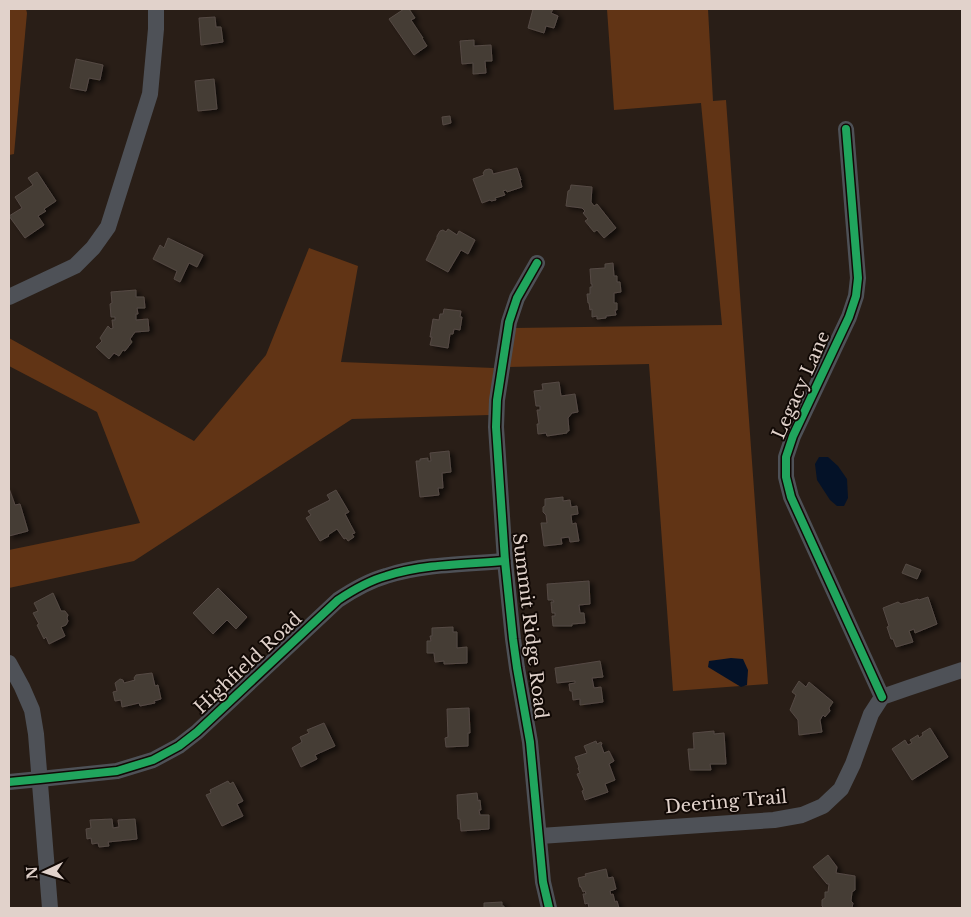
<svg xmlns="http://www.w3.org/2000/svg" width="971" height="917" viewBox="0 0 971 917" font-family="'Libre Baskerville',serif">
  <defs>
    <filter id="shadow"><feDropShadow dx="4" dy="2.5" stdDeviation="2.5" flood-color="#0009"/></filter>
  </defs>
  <rect width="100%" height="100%" fill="#291e17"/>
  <g fill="#613415">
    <path d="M9 9H26L27 13 14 154 9 155Z"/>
    <path d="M607 9H708L713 101 726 100 768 684 673 691 649 364 507 367 514 328 722 325 701 103 614 110Z"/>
    <path d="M309 248 358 266 341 362 494 368 489 415 352 419 134 561 9 588V550L140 523 97 412 9 366V338L194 441 266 355Z"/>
  </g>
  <g fill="#041228">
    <path d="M819 457H828L838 466 847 479 848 498 844 506H837L830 500 817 480 815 464Z"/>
    <path d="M731 658 743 659 748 670 747 685 741 687 708 667 709 661Z"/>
  </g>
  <g fill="#453c36" stroke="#554a44" filter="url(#shadow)">
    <path d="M404 9H409L415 18 411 20 423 38H422L427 46 414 55 389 19Z"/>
    <path d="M533 9H553L551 13 558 16 554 28 546 26 544 33 528 28Z"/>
    <path d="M215 17 216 27H221L223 42 201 45 199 18Z"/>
    <path d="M474 40V46L491 45 492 61H485L486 73 473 74V63L462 64 460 41Z"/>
    <path d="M76 59 103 65 100 80 89 78 86 91 70 88Z"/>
    <path d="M214 79 217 109 198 111 195 81Z"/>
    <path d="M450 116 451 123 443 125 442 117Z"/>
    <path d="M517 168 521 180H520L522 187 507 192 506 190 503 191 505 195 495 198 496 200 491 201 490 200 482 203 473 179 484 175 483 173 485 170 489 169 492 170 493 174Z"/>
    <path d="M37 172 56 201 44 209 46 211 38 216 44 225 25 238 9 216 22 208 15 197 33 185 28 178Z"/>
    <path d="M571 185 592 187 591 202 594 206 597 204 616 228 604 238 597 230 594 232 585 221 588 219 583 213 585 211 582 208 566 206 568 191 570 190Z"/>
    <path d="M448 229 457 235 459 231 475 240 468 254 461 250 448 272 426 260 437 238V236L440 231 443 230 446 232Z"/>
    <path d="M168 238 203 255 197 267 189 263 180 282 174 279 177 271 153 259 160 245 164 248Z"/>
    <path d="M613 263 614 276H617V282H620L621 292 614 293V303H617V310H615L616 315 606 316V318L597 319V316L592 317V309L590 310 589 303H588L587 294H590V287H592V284H591L590 269 605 268V264Z"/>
    <path d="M136 290V297H144L145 308H137L138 314H136V320L148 319 149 331 135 332 130 339 132 342 125 351 123 350 119 356 114 353 109 359 96 347 102 341 100 338 108 326 111 329 113 328 112 320H115V317H111L110 304 112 303 111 292Z"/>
    <path d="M444 309 461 311 460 317H462L460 330 454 329 453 334H450L448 348 430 345 432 337H430L433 319 439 320 440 314H443Z"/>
    <path d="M559 382 561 396 575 394 578 412 572 413 568 418 569 431H567V433L547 436 546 433 538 434 537 424H539L537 410H540V406H536L534 391 543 390 542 384Z"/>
    <path d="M449 451 451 472 442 473 443 488H438L439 495 420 497 416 461H420V459L428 458V461H431L430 453Z"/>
    <path d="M9 488 15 505 20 504 28 531 9 536Z"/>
    <path d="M336 490 349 512 345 514 355 533 352 534 354 537 348 541 346 538 344 539 337 529 328 535 329 536 320 541 306 518 311 515 308 511 330 500 327 495Z"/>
    <path d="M563 497V501L570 500 571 507 577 506 578 514 571 515 572 524 576 523 579 541 570 542 569 537 561 538 562 544 544 546 541 523H547L546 515 543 512V507L545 506V499Z"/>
    <path d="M906 564 921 570 917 579 902 573Z"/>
    <path d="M589 581 590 604 579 605 580 613H584L585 623 572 624V626H553L552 616H555V613H552L551 602H554L553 600H548L547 584Z"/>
    <path d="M218 588 247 617 236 629 227 620 213 634 193 613Z"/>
    <path d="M53 593 61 611H65L68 615 67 618 68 621 66 625 61 627 65 636 49 644 46 637 44 639 37 625 39 624 33 613 38 611 34 603Z"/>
    <path d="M928 597 937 624 915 633 914 629 909 631 913 642 896 647 893 639H891L887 627 889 626 883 608 898 602 901 604 918 599 919 600Z"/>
    <path d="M453 627V632H457V648L467 647V663L444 664V661L435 662 434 653H427V641H431L430 636H432V628Z"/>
    <path d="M600 661 603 677 592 678 594 688 601 687 603 702 580 705V699L573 700 572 691H570L569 684 575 683V681L557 683 555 668Z"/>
    <path d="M152 673 155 686 158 685 161 699 154 701 155 703 140 706 139 703 122 707 121 700 115 701 113 692 117 691 115 683 120 679 123 680 124 683 135 680 134 678 136 675Z"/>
    <path d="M799 681 806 687 809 682 833 702 829 708 830 711 825 717 823 715 820 720 822 732 799 735 798 720 790 710 796 695 792 692Z"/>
    <path d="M469 708 470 733H468V746L446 747 445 738 448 737 447 709Z"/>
    <path d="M324 723 335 746 315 755 317 759 301 767 292 748 302 742 300 737 309 733 307 730Z"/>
    <path d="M930 728 948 757 912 780 892 749 905 740 908 745 912 743 910 740 918 735 919 738 923 735 922 733Z"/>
    <path d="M714 731V734L724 733 726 764H710L711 770H690L688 749H694L693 733Z"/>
    <path d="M596 741 597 744 601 742 602 744 601 745 604 753 609 751 614 761 609 764 615 780 605 784 608 792 585 800 582 791 584 790 577 774 580 773 578 768 579 767 575 757 587 753 584 746Z"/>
    <path d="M228 781 230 784 233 782 243 801 237 804 243 816 222 826 206 795 211 793 210 790Z"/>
    <path d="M477 793 478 801 480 800 481 810H479L480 815H489V829L461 831 460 819H458L457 795Z"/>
    <path d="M112 819 113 828 119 827 118 820 135 819 137 839 108 842 109 846 99 847 98 843 92 844 91 838 87 839 86 829 91 828 90 820Z"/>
    <path d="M828 855 837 867 836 873 855 876V890L852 892 851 901 853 903 852 908H824L822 906V900L825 898V892H828L829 884H827L813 867Z"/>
    <path d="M606 869 608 878 613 877 616 889 610 891 611 895 613 894 615 902 617 901 619 908H589L588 903 585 904 583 894H586L585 891 583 892 581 887H580L578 878 586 876 585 874Z"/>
    <path d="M502 902V906H504V908H484V903Z"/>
  </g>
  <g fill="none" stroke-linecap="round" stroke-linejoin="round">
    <g stroke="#4e5157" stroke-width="16">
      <path d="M846 129 858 278 856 296 849 317 793 436 786 457V477L791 497 882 697"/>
      <path d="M537 263 517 298 509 322 497 400 496 427 505 561 513 639 517 668 530 742 543 882 549 908"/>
      <path d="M9 297 75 266 93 248 108 227 150 94 156 29V9"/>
      <path d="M9 663 22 687 32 710 36 734 50 908"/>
      <path d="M9 782 40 779 117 771 153 760 179 746 197 732 338 600C353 590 368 581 386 576 422 564 467 564 505 561"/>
      <path d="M540 836 774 820 802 815 823 806 841 789 853 764 871 714 882 697 908 688 962 670"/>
    </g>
    <defs>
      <g id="cycleway">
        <path d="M846 129 858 278 856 296 849 317 793 436 786 457V477L791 497 882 697"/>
        <path d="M537 263 517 298 509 322 497 400 496 427 505 561 513 639 517 668 530 742 543 882 549 908"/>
        <path d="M9 782 40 779 117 771 153 760 179 746 197 732 338 600C353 590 368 581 386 576 422 564 467 564 505 561"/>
      </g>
    </defs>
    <use href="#cycleway" stroke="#110905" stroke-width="11"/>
    <use href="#cycleway" stroke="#20a55d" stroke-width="8"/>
  </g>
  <g text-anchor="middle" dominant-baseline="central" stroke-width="4" stroke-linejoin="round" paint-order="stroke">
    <g font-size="18" fill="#e1d2cb" stroke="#110905">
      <text transform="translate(801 385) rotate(-66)">Legacy Lane</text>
      <text transform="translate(530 626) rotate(83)">Summit Ridge Road</text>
      <text transform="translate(248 663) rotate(-43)">Highfield Road</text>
      <text transform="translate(726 802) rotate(-5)">Deering Trail</text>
    </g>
  </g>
  <rect width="971" height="917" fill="none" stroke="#e1d2cb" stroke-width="20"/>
  <g transform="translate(45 872) rotate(266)" stroke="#110905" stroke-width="4" paint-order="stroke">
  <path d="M0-4L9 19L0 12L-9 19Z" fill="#e1d2cb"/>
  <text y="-8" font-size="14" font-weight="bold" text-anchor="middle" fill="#e1d2cb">N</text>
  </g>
</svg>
